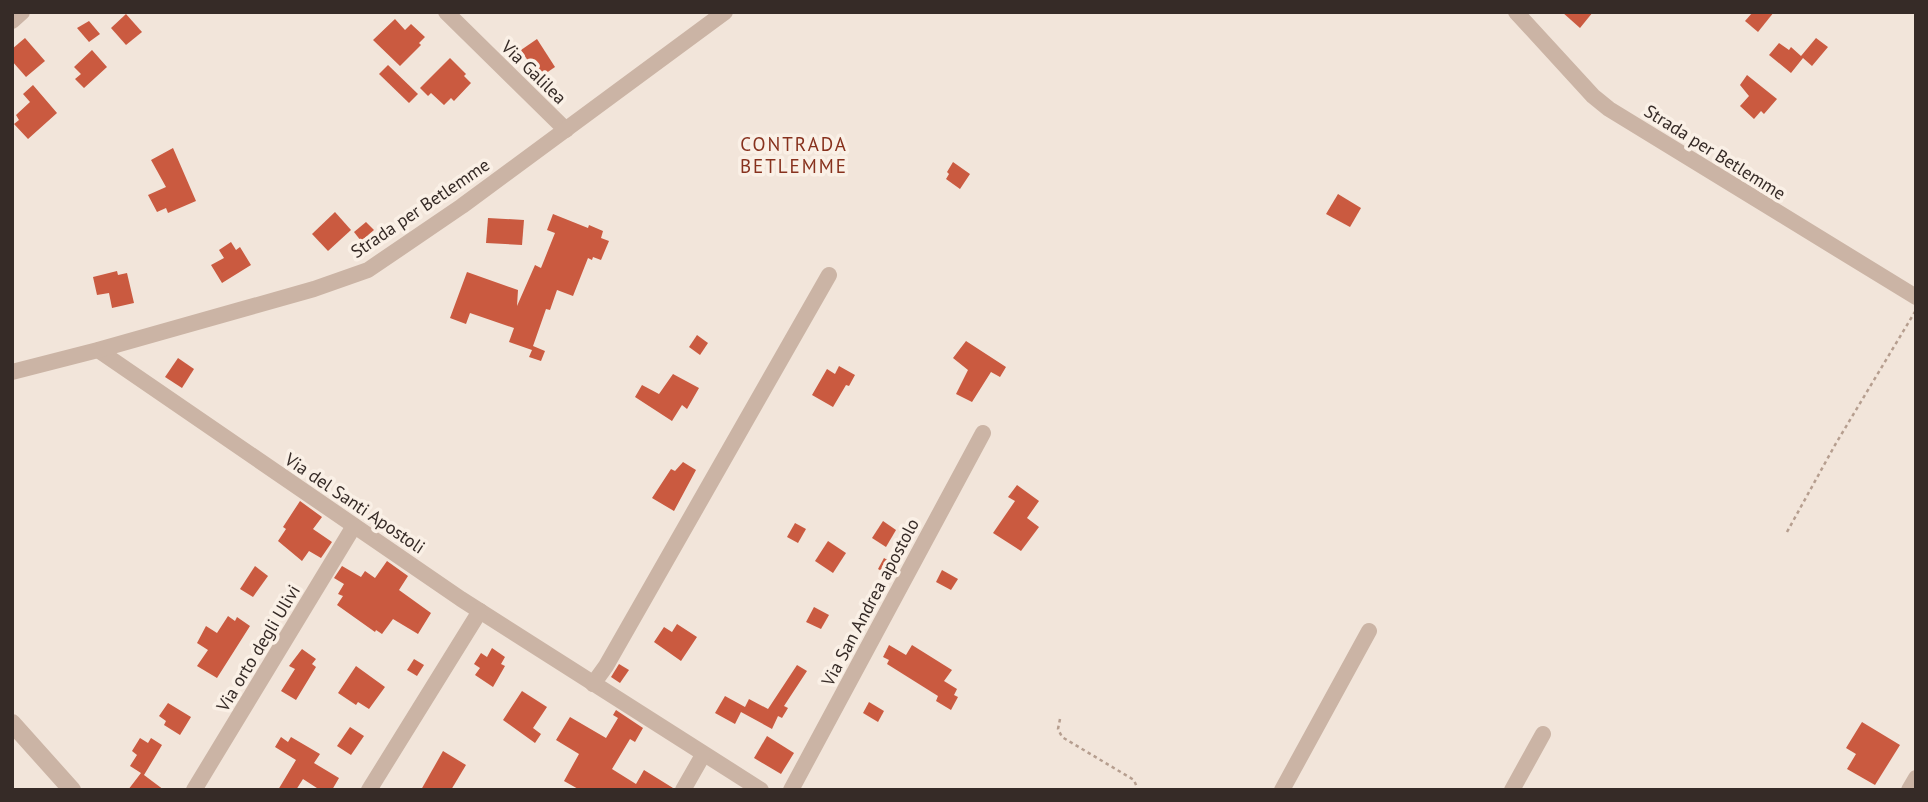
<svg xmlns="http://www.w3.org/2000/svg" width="1928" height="802" viewBox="0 0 1928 802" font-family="'PT Sans',sans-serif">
  <rect width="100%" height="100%" fill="#f2e5da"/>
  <g fill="#ca5a40">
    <path d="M1562 12H1593L1580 28Z"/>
    <path d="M1753 12H1774L1758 32 1745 21Z"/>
    <path d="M126 14 142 32 126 45 111 28Z"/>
    <path d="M395 19 405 30 411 24 425 37 419 43 421 45 400 66 373 40Z"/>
    <path d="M89 21 100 34 89 42 77 28Z"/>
    <path d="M25 38 45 61 26 77 12 61V49Z"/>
    <path d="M1816 38 1828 47 1812 66 1803 58 1791 73 1769 55 1779 43 1789 50 1791 47 1801 56Z"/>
    <path d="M537 39 555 67 539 78 521 50Z"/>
    <path d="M92 50 107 67 84 88 75 79 81 74 74 67Z"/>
    <path d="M450 58 466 74 464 76 471 83 454 101 451 98 444 105 431 93 428 96 420 88Z"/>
    <path d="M388 65 418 94 409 103 379 74Z"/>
    <path d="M1747 75 1777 99 1764 114 1761 111 1754 119 1740 106 1749 96 1740 85Z"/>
    <path d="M33 85 57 113 28 139 14 124 19 120 16 115 30 102 23 94Z"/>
    <path d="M173 148 196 201 168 213 166 208 157 212 148 195 166 187 151 160Z"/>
    <path d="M953 162 970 174 960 189 946 179 949 174 947 172Z"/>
    <path d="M1338 194 1361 208 1350 227 1326 214Z"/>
    <path d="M335 212 351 230 328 251 312 234Z"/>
    <path d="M553 214 588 228 589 225 603 231 601 238 609 241 601 260 593 257 592 260 588 258 573 296 557 290 550 310 546 309 533 346 545 351 541 361 529 357 532 350 509 342 514 328 470 313 466 324 450 318 467 272 518 290 517 306 535 265 541 268 555 233 547 230Z"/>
    <path d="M488 218 524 220 522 245 486 243Z"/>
    <path d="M366 222 374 230 361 241 354 232Z"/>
    <path d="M231 242 236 250 240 247 251 265 222 283 211 265 224 258 219 250Z"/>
    <path d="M117 271 118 275 127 273 134 303 112 308 109 293 97 295 93 277Z"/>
    <path d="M697 335 708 343 700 355 689 347Z"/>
    <path d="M966 341 1006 367 1000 377 991 372 972 402 956 394 968 370 953 358Z"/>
    <path d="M178 358 194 369 182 388 165 377Z"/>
    <path d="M839 366 855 375 849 386 846 385 833 407 812 395 827 369 835 374Z"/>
    <path d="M673 374 699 388 687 409 682 405 672 421 635 397 642 385 659 394Z"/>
    <path d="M683 462 696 470 674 511 652 498 671 469 675 471Z"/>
    <path d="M1017 485 1039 501 1027 518 1039 527 1021 551 993 533 1015 501 1008 497Z"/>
    <path d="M300 501 322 517 313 529 332 542 321 558 309 551 302 561 278 541 286 529 283 527Z"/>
    <path d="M883 521 896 530 886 547 872 538Z"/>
    <path d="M795 523 806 529 798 543 787 537Z"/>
    <path d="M828 541 846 553 833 573 815 561Z"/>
    <path d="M884 558 899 567 893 578 878 569Z"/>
    <path d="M387 561 408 576 399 590 431 613 418 634 393 619 382 634 376 630 375 632 337 605 343 596 338 594 344 584 334 578 342 566 361 577 365 571 375 578Z"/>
    <path d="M255 566 268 576 253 597 240 589Z"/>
    <path d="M942 570 958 579 951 590 936 582Z"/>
    <path d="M814 607 829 615 821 629 806 622Z"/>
    <path d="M228 616 235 621 237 617 250 626 217 678 197 666 208 650 197 643 206 626 217 633Z"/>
    <path d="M677 624 697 637 681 661 654 642 664 627 672 632Z"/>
    <path d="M889 645 906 655 912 645 952 670 944 681 957 689 954 695 958 697 951 710 936 701 938 696 887 664 889 660 883 657Z"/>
    <path d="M492 648 505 657 501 664 505 666 493 687 475 675 480 668 474 664 481 653 487 657Z"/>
    <path d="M302 649 316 659 312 664 316 667 296 700 281 691 295 669 289 666Z"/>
    <path d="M414 659 424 665 417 676 407 670Z"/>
    <path d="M619 664 629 670 620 683 611 677Z"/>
    <path d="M797 665 807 671 784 706 788 708 782 718 778 716 772 729 741 712 735 724 715 713 725 696 745 707 749 699 768 709Z"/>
    <path d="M356 666 385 687 369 709 358 702 356 705 338 693Z"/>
    <path d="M522 691 547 707 533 728 541 734 535 743 503 720Z"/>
    <path d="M869 702 884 711 878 722 863 713Z"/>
    <path d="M168 703 191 717 180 735 164 725 166 721 159 716Z"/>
    <path d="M616 710 643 728 635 742 630 739 612 769 636 784 644 770 673 788V790H580L564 781 579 754 556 740 570 717 606 738 618 718 613 715Z"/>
    <path d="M1862 722 1900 745 1875 785 1847 769 1856 754 1846 748Z"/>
    <path d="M350 727 364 736 351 755 337 746Z"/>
    <path d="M767 736 794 753 781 774 754 758Z"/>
    <path d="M281 737 288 742 291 737 320 754 314 763 339 778 332 790H320L303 779 296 790H278L296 760 275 747Z"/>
    <path d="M140 738 148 743 151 738 162 745 144 775 164 790H128L141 773 130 766 137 755 132 751Z"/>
    <path d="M443 751 466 765 451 790H421Z"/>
  </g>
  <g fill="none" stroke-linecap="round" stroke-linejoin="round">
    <g stroke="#b69e8f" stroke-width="2.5" stroke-dasharray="3.5 3.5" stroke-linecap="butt">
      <path d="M1787 532 1835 445 1916 310"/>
      <path d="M1060 719 1058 729 1062 737 1134 780 1138 790"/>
    </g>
    <g stroke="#cbb4a5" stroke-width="16">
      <path d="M446 12 566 130"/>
      <path d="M1516 12 1593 96 1609 109 1916 297"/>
      <path d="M12 21 22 12"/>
      <path d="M98 350 461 599 761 790"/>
      <path d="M12 372 98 350 314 289 368 270 462 206 725 12"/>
      <path d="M593 684 606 666 829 275"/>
      <path d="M194 790 354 526"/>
      <path d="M369 790 480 611"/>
      <path d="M683 790 703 755"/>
      <path d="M791 790 983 433"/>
      <path d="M1282 790 1369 631"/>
      <path d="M1512 790 1543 734"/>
      <path d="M1909 790 1916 778"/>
    </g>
    <path stroke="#cbb4a5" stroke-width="18" d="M12 723 72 790"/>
  </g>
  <g text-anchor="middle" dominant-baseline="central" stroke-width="7" stroke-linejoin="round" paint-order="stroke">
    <g font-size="18" fill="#362b27" stroke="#faf0e6">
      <text transform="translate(534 72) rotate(44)">Via Galilea</text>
      <text transform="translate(1715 152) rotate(32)">Strada per Betlemme</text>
      <text transform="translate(420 208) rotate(-34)">Strada per Betlemme</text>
      <text transform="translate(355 503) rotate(34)">Via del Santi Apostoli</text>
      <text transform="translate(870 602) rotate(-62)">Via San Andrea apostolo</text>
      <text transform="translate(258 648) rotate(-59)">Via orto degli Ulivi</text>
    </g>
    <g font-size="19" letter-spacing="2" fill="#87311d" stroke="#faf0e6">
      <text x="794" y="144">CONTRADA<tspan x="794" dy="22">BETLEMME</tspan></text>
    </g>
  </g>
  <rect width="1928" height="802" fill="none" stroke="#362b27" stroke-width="28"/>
</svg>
